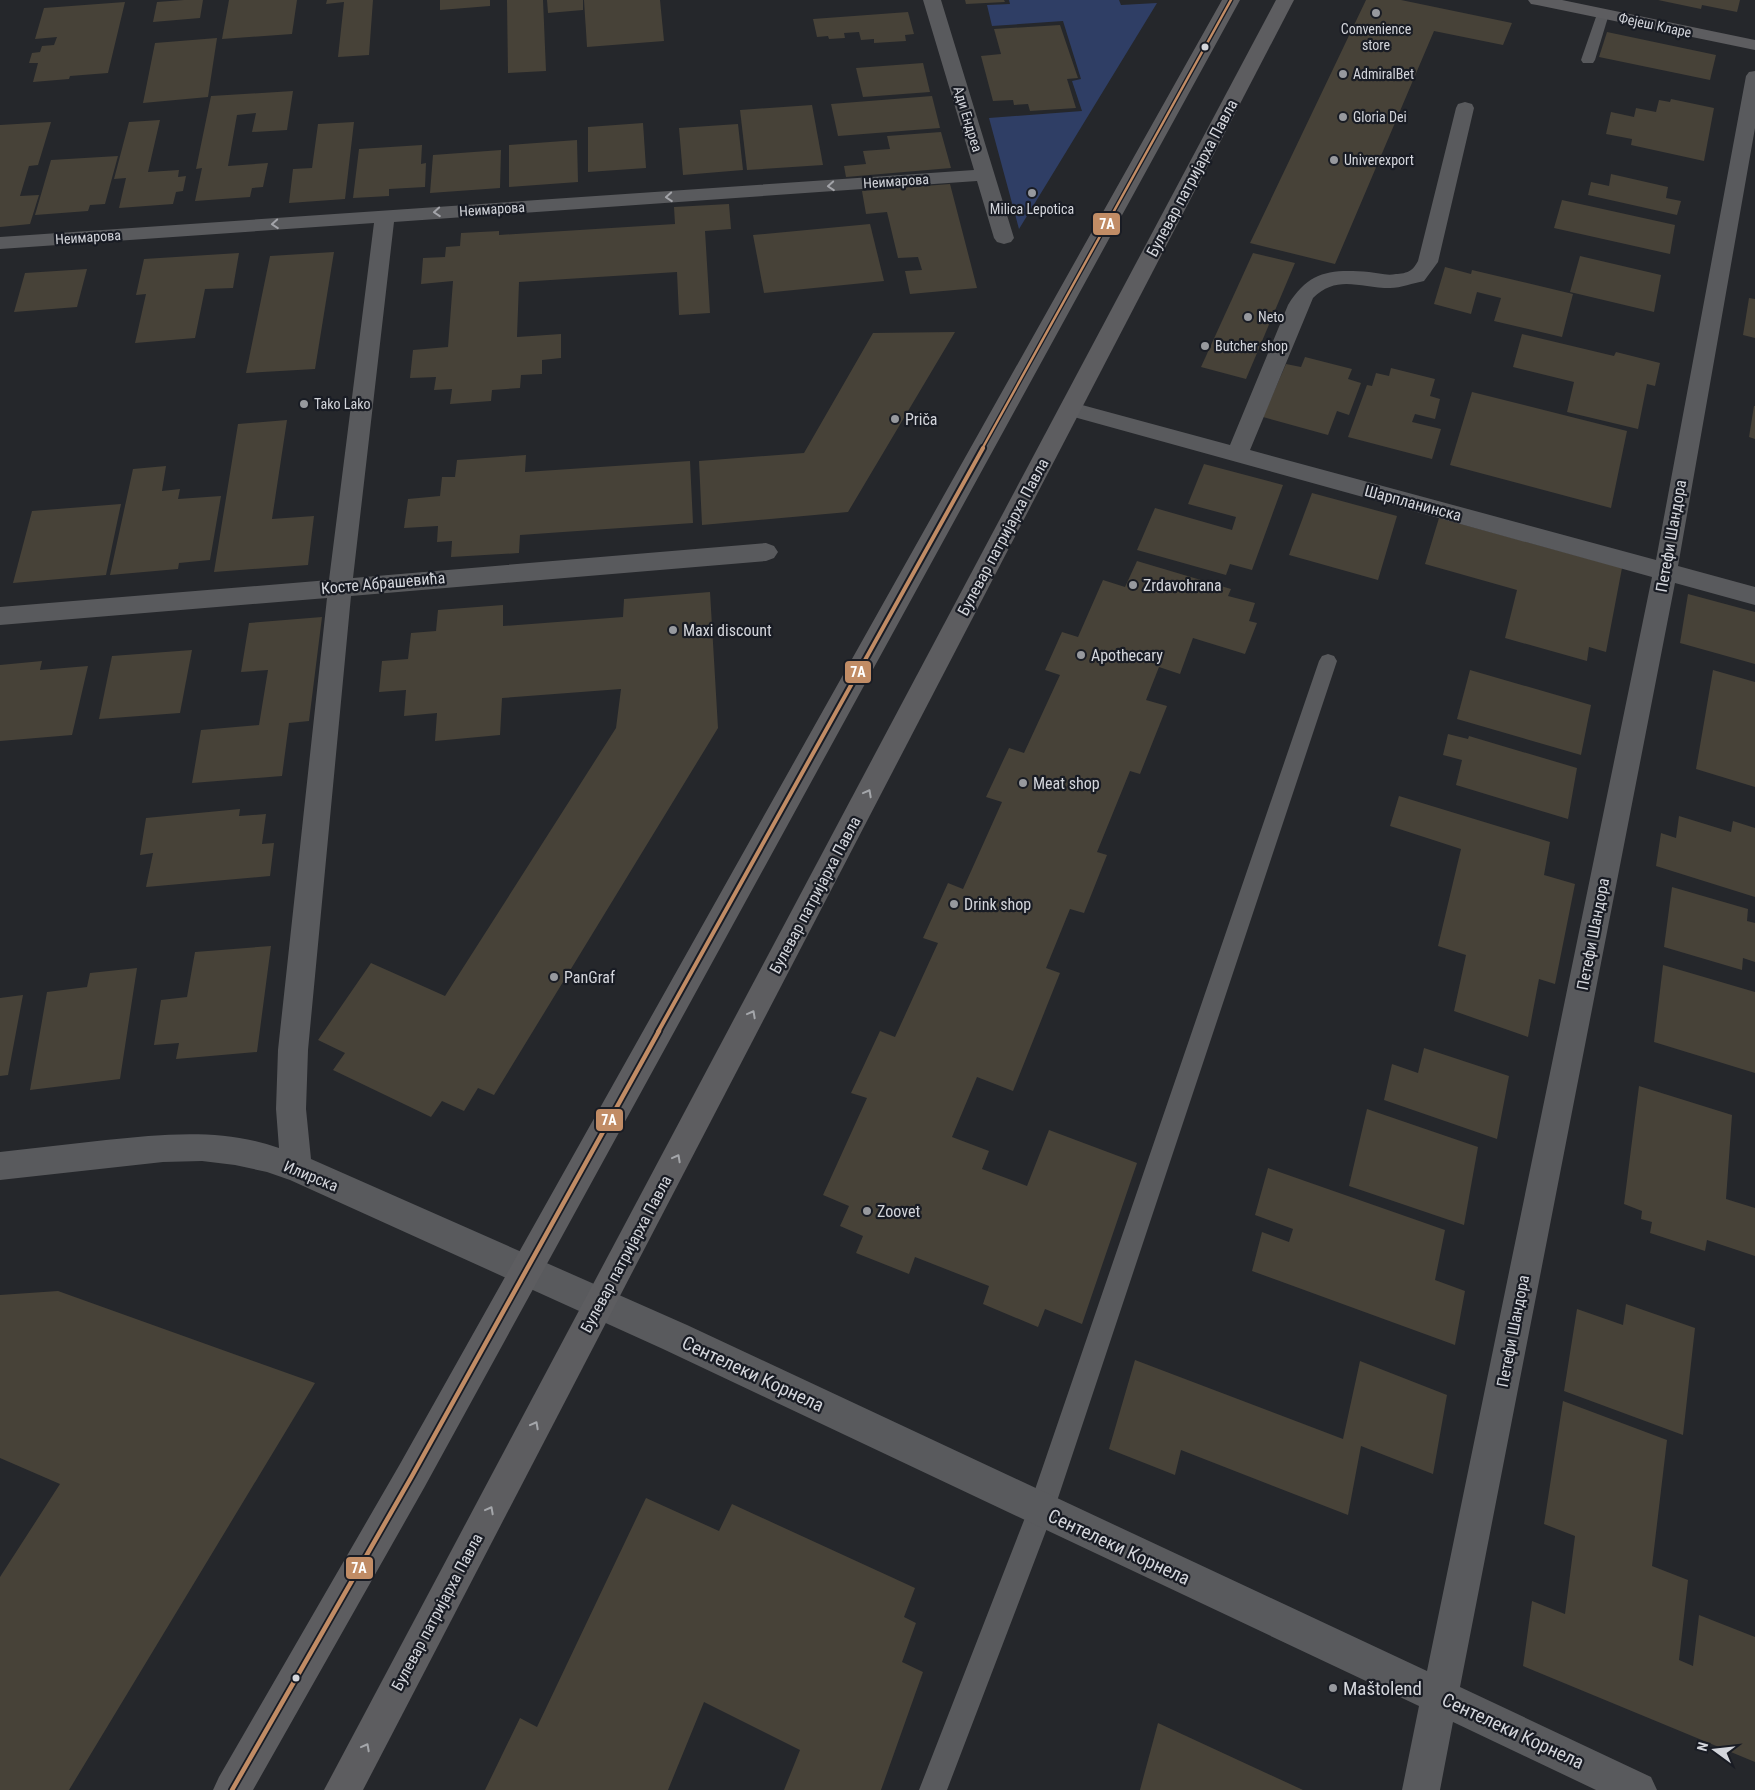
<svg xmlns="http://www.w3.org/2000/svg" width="1755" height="1790" viewBox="0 0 1755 1790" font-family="'Roboto Condensed',sans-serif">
  <rect width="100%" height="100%" fill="#25272b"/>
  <path fill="#2f3e65" d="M1009 0H1119L1121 5 1157 3 1019 229 989 118 1082 111 1072 81 1081 79 1063 21 992 26 987 5 1010 4Z"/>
  <g fill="#474238">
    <path d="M184 0H203L200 18 153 22 157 2Z"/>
    <path d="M229 0H297L292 34 222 39Z"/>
    <path d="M327 0H373L369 55 338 57 344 2 326 4Z"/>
    <path d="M440 0H490V6L440 10Z"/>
    <path d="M507 0H543L546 71 508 73Z"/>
    <path d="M547 0H583V10L548 13Z"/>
    <path d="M584 0H660L664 41 587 47Z"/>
    <path d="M965 0H1004L1005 2 966 4Z"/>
    <path d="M1366 0H1401L1512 23 1503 45 1434 31 1335 264 1250 243Z"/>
    <path d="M1658 0H1740L1737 12 1702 5 1701 9Z"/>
    <path d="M125 2 108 73 70 76 69 79 33 82 38 63H29L32 53 40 52 42 46 54 45 57 37 35 39 44 8Z"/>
    <path d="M908 12 914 34 905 35 906 41 874 43V39L861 40 859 32 844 33 845 38 829 39 828 36 817 37 813 19Z"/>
    <path d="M1060 25 1078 78 1067 79 1076 108 1030 111 1028 104 1014 105 1013 100 993 101 981 56 1001 54 994 29Z"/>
    <path d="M1607 32 1716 55 1710 80 1599 57Z"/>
    <path d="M217 38 208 97 143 103 155 43Z"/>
    <path d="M923 63 930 92 863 97 856 68Z"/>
    <path d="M293 91 287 130 252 132 256 113 237 115 228 166 268 163 263 187 252 188 250 197 195 201 202 168 196 169 211 96Z"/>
    <path d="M932 96 940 128 838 136 831 104Z"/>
    <path d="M1671 99 1714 108 1704 161 1631 145 1632 139 1606 134 1611 112 1634 117 1636 108 1656 112 1659 100 1670 102Z"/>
    <path d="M812 105 823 165 747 170 740 110Z"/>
    <path d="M160 120 148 172 179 170 178 177 186 176 183 191 176 192 173 204 119 208 126 178 114 179 129 122Z"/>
    <path d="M51 122 38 165 29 166 20 196 39 195 30 224 0 227V125Z"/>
    <path d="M354 122 345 199 289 203 293 169 312 168 318 124Z"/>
    <path d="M643 123 646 168 588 172V127Z"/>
    <path d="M738 124 743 170 683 175 679 128Z"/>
    <path d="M941 132 951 168 846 177 844 166 866 164 863 151 890 149 887 136Z"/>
    <path d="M577 140 578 182 509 187V145Z"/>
    <path d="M422 145 421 164 426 163 425 187 389 189V196L353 198 359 149Z"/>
    <path d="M501 150 500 188 430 193 433 155Z"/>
    <path d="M118 156 105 204 90 205 88 211 35 215 51 160Z"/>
    <path d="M1611 174 1668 187 1666 198 1681 201 1677 215 1588 195 1591 182 1609 186Z"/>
    <path d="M950 184 977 288 910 294 905 271 922 270 918 257 898 258 887 212 866 214 862 191Z"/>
    <path d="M1562 200 1675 225 1670 254 1554 228Z"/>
    <path d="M729 204 731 229 705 231 710 313 679 315 677 272 519 282 517 337 561 334V358L542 360V374L521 375 520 388 492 390 491 401 450 404 452 389 434 390 436 377 410 378 413 350 448 347 453 281 421 284 423 258 445 257 446 247 460 246 461 233 499 231V235L675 224 674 207Z"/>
    <path d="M870 224 884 281 764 293 753 235Z"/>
    <path d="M334 252 315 369 246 373 270 256Z"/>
    <path d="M239 253 233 288 205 289 195 338 135 343 146 294 136 295 144 259Z"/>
    <path d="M1253 253 1295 263 1246 379 1201 367Z"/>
    <path d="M1580 256 1661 275 1654 312 1570 292Z"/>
    <path d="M1445 267 1471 274 1472 270 1573 294 1562 337 1494 321 1501 298 1477 292 1471 314 1434 304Z"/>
    <path d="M87 269 77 307 14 312 25 273Z"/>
    <path d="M1749 298 1755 299V338L1743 335Z"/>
    <path d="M955 332 848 512 702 525 699 461 804 453 873 333Z"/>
    <path d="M1522 334 1614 356 1616 352 1660 363 1655 386 1647 384 1638 429 1567 412 1574 382 1513 367Z"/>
    <path d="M1305 357 1352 369 1348 379 1361 383 1349 415 1337 411 1328 435 1263 417 1286 364 1301 367Z"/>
    <path d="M1391 368 1435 379 1430 396 1440 399 1435 419 1415 414 1412 422 1441 429 1432 459 1348 437 1367 385 1372 386 1376 373 1389 376Z"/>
    <path d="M1472 392 1627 431 1611 508 1450 465Z"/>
    <path d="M1754 406H1755V439L1749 437Z"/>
    <path d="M287 420 272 519 314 516 308 565 214 572 238 424Z"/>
    <path d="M526 455 525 472 690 461 693 523 520 535 519 553 451 557 452 541 437 542 438 526 404 528 408 499 440 496 442 477H455L457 460Z"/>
    <path d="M1204 464 1283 485 1252 570 1230 564 1226 575 1137 550 1155 508 1232 530 1236 517 1188 504Z"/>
    <path d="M166 466 162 491 180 489 178 499 221 496 210 560 179 563 178 569 110 575 133 469Z"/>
    <path d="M1312 493 1397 516 1378 580 1289 555Z"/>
    <path d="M121 504 106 575 13 583 32 511Z"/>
    <path d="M1439 518 1622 568 1606 652 1589 647 1587 661 1505 638 1517 590 1425 564Z"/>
    <path d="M1137 561 1231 589 1228 596 1255 603 1249 621 1257 623 1245 654 1193 638 1180 674 1159 667 1146 700 1167 706 1140 774 1130 771 1097 852 1107 855 1084 913 1070 909 1046 968 1060 973 1013 1091 977 1077 952 1137 989 1151 982 1169 1027 1186 1049 1130 1137 1163 1082 1324 1045 1309 1038 1327 983 1304 989 1286 915 1257 909 1274 856 1253 863 1236 840 1226 849 1206 823 1195 867 1098 851 1093 880 1031 895 1037 938 943 923 938 948 883 963 889 1002 802 986 797 1009 748 1024 753 1060 675 1045 670 1062 632 1078 637 1103 580 1125 587Z"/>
    <path d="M710 592 718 728 494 1095 478 1088 464 1111 442 1101 431 1117 333 1070 345 1053 318 1040 371 963 445 996 616 728 621 689 502 698 500 735 435 741 437 713 404 716 406 690 379 692 382 661 408 659 411 633 436 631 438 610 503 605V626L623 617 624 599Z"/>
    <path d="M1688 594 1755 612V664L1680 643Z"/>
    <path d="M322 617 309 721 289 723 282 776 192 783 201 730 259 725 268 670 241 672 249 623Z"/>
    <path d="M192 650 180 713 99 719 112 656Z"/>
    <path d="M42 661 40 670 88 666 72 735 0 741V665Z"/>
    <path d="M1470 670 1591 705 1581 755 1457 719Z"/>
    <path d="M1713 670 1755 682V787L1696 769Z"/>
    <path d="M1448 734 1468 739 1469 736 1577 768 1568 819 1456 785 1462 760 1443 755Z"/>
    <path d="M1399 796 1550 842 1544 875 1575 884 1555 984 1539 979 1528 1037 1454 1011 1466 955 1438 946 1461 849 1390 826Z"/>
    <path d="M240 809 239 816 266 814 262 844 274 843 270 876 146 887 153 853 140 855 146 818Z"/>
    <path d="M1679 816 1731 832 1733 821 1755 828V897L1656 866 1661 833 1676 838Z"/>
    <path d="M1672 887 1748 909 1747 921 1755 923V962L1743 958 1742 970 1664 947Z"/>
    <path d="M271 946 257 1052 176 1059 179 1043 154 1045 161 1000 187 997 195 952Z"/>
    <path d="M1663 965 1755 992V1073L1654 1042Z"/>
    <path d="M137 968 120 1079 30 1090 47 992 87 987 90 973Z"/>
    <path d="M23 995 8 1075 0 1076V998Z"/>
    <path d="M1424 1048 1509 1076 1497 1139 1384 1100 1392 1064 1418 1073Z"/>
    <path d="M1639 1086 1732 1115 1726 1199 1755 1208V1256L1707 1240 1705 1251 1650 1233 1652 1222 1641 1219 1642 1211 1624 1204Z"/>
    <path d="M1367 1109 1478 1147 1464 1225 1349 1186Z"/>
    <path d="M1268 1168 1445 1230 1435 1280 1465 1291 1455 1345 1252 1271 1262 1232 1289 1242 1293 1229 1255 1215Z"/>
    <path d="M58 1291 315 1383 69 1790H0V1577L60 1484 0 1458V1295Z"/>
    <path d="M1626 1304 1695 1328 1683 1435 1564 1391 1577 1309 1623 1325Z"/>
    <path d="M1135 1360 1343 1439 1360 1361 1447 1395 1433 1474 1361 1446 1348 1515 1181 1450 1175 1475 1109 1449Z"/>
    <path d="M1563 1401 1667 1440 1652 1566 1688 1580 1679 1660 1693 1666 1699 1615 1755 1637V1762L1523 1666 1532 1601 1565 1614 1575 1536 1544 1524Z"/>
    <path d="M646 1498 719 1531 732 1504 915 1588 904 1617 916 1623 902 1662 923 1672 881 1790H784L800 1750 704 1702 668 1790H485L520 1718 537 1727Z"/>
    <path d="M1158 1723 1303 1790H1140Z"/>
  </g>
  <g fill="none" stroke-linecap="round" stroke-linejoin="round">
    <g fill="#595a5d" fill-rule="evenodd">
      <path d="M1603 10 1609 14 1595 60 1593 63H1583L1581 60 1597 14Z"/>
      <path d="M1328 654 1334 656 1337 661 1054 1510 947 1790H919L1028 1510 1319 661 1322 656Z"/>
    </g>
    <path fill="#595a5d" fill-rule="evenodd" d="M923 0H941L1014 238 1011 242 1004 244 997 242 994 238 977 181 394 222 353 578 766 543 774 546 778 552 774 558 766 561 351 596 308 1050 306 1109 311 1159 687 1325 1427 1671 1652 577 1063 414 1060 409 1063 404 1071 402 1230 445 1288 305C1309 271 1330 269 1369 272 1378 273 1387 276 1396 274 1400 274 1407 273 1411 270 1414 268 1416 264 1418 261L1456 108 1458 104 1465 102 1472 104 1474 108 1438 262 1424 281C1413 283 1401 288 1390 288 1360 288 1337 274 1313 298L1250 450 1656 560 1746 76 1749 72 1755 71V128L1678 566 1755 587V605L1675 583 1460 1687 1651 1777 1657 1790H1596L1453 1722 1440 1790H1402L1419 1706 663 1349 290 1180 267 1172 235 1165 202 1161 163 1162 0 1180V1152C35 1148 71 1144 106 1140 165 1134 222 1128 279 1148L276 1109 278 1050 327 598 0 625V607L329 580 374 223 0 249V237L974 170Z"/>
    <g fill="#5d5d60" fill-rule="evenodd">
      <path d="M1222 0H1240L424 1488 253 1790H213L219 1777 400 1464Z"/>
      <path d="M1276 0H1294L363 1790H324Z"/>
      <path d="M1528 0H1562L1755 40V50L1537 5 1531 4Z"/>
    </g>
    <defs>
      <path id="bus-1-far2" d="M982 449 1231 0"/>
      <path id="bus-1-far1" d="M658 1032 983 448"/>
      <path id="bus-1" d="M232 1790 412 1476 659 1031"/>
    </defs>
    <use href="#bus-1-far2" stroke="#191c24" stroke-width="5"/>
    <use href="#bus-1-far1" stroke="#191c24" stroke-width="8"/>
    <use href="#bus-1" stroke="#191c24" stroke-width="8"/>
    <use href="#bus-1-far2" stroke="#c18c65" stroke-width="2.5"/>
    <use href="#bus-1-far1" stroke="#c18c65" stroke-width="4"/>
    <use href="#bus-1" stroke="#c18c65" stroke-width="4.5"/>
  </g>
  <defs><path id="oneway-chevron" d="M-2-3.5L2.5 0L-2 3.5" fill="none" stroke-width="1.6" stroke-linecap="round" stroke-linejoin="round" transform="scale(1.25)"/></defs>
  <g stroke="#a3a4a9">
    <use href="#oneway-chevron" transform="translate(831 186) rotate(176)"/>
    <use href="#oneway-chevron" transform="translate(669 197) rotate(176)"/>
    <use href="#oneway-chevron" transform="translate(437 212) rotate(176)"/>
    <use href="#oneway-chevron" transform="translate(275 224) rotate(176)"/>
  </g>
  <g stroke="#a4a6aa">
    <use href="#oneway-chevron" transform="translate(868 793) rotate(-62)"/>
    <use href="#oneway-chevron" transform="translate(752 1014) rotate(-62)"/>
    <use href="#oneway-chevron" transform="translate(677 1158) rotate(-62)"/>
    <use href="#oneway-chevron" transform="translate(535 1425) rotate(-62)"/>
    <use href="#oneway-chevron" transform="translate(490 1510) rotate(-62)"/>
    <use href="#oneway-chevron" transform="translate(366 1747) rotate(-62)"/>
  </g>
  <g fill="#97999e" stroke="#191c24" stroke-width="2">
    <circle cx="1376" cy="13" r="5"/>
    <circle cx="1343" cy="74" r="5"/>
    <circle cx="1343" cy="117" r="5"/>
    <circle cx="1334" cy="160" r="5"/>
    <circle cx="1032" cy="193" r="5"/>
    <circle cx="1248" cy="317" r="5"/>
    <circle cx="1205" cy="346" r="5"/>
    <circle cx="304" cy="404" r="5"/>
    <circle cx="895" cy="419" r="5"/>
    <circle cx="1133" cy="585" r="5"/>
    <circle cx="673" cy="630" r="5"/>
    <circle cx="1081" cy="655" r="5"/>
    <circle cx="1023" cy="783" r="5"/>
    <circle cx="954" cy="904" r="5"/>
    <circle cx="554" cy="977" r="5"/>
    <circle cx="867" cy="1211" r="5"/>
    <circle cx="1333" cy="1688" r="5"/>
  </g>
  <g fill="#d4d6dc" stroke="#191c24" stroke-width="2">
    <circle cx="1205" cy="47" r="4.5"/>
    <circle cx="296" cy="1678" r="4.5"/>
  </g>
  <g text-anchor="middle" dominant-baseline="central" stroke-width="4.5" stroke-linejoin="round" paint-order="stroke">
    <g font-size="14" fill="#d4d6dc" stroke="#191c24">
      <text transform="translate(1655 25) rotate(12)">Фејеш Кларе</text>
      <text transform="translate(968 119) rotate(73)">Ади Ендреа</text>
      <text transform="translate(896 181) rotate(-4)">Неимарова</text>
      <text transform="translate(492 209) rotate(-4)">Неимарова</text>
      <text transform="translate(88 237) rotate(-4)">Неимарова</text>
    </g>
    <g font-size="14" fill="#d4d6dc" stroke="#191c24" text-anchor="start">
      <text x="1376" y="29" text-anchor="middle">Convenience<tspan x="1376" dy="16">store</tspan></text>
      <text x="1353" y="74">AdmiralBet</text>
      <text x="1353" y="117">Gloria Dei</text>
      <text x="1344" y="160">Univerexport</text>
      <text x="1032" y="209" text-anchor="middle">Milica Lepotica</text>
      <text x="1258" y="317">Neto</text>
      <text x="1215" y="346">Butcher shop</text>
      <text x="314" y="404">Tako Lako</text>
    </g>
    <g font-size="16" fill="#d4d6dc" stroke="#191c24">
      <text transform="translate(1192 178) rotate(-62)">Булевар патријарха Павла</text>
      <text transform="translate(1413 503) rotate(15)">Шарпланинска</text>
      <text transform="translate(1671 536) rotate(-80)">Петефи Шандора</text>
      <text transform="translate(1003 537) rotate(-62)">Булевар патријарха Павла</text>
      <text transform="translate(383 583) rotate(-5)">Косте Абрашевића</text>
      <text transform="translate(815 895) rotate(-62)">Булевар патријарха Павла</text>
      <text transform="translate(1593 934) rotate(-79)">Петефи Шандора</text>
      <text transform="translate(311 1176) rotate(22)">Илирска</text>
      <text transform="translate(626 1254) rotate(-62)">Булевар патријарха Павла</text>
      <text transform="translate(1513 1331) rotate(-79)">Петефи Шандора</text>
      <text transform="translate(437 1612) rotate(-62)">Булевар патријарха Павла</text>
    </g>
    <g font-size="16" fill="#d4d6dc" stroke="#191c24" text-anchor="start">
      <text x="905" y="419">Priča</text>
      <text x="1143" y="585">Zrdavohrana</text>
      <text x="683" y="630">Maxi discount</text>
      <text x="1091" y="655">Apothecary</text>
      <text x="1033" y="783">Meat shop</text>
      <text x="964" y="904">Drink shop</text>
      <text x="564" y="977">PanGraf</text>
      <text x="877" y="1211">Zoovet</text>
    </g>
    <g font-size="19" fill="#d4d6dc" stroke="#191c24">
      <text transform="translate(753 1374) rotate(25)">Сентелеки Корнела</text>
      <text transform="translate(1119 1547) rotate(25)">Сентелеки Корнела</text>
      <text transform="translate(1513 1731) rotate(25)">Сентелеки Корнела</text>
    </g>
    <g font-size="19" fill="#d4d6dc" stroke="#191c24" text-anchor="start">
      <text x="1343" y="1688">Maštolend</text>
    </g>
  </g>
  <g stroke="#191c24" stroke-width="2">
    <rect x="1092" y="212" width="29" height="24" rx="5" fill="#c18c65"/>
    <rect x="844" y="660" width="28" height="24" rx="5" fill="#c18c65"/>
    <rect x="595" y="1108" width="29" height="24" rx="5" fill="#c18c65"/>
    <rect x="345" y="1556" width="29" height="24" rx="5" fill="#c18c65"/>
  </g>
  <g font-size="14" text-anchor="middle" font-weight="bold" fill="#fff">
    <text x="1107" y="229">7A</text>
    <text x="858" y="677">7A</text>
    <text x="609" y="1125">7A</text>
    <text x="359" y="1573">7A</text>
  </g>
  <g transform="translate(1715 1750) rotate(285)" stroke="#191c24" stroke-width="4" paint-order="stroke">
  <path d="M0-4L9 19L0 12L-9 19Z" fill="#d4d6dc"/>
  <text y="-8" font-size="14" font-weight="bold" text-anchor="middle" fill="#d4d6dc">N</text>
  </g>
</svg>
